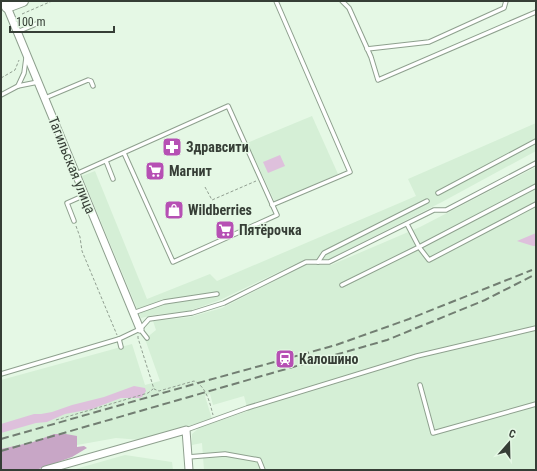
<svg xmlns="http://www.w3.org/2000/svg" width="537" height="471" viewBox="0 0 537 471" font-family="'Roboto Condensed',sans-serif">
  <rect width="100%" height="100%" fill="#e5f8e5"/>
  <g fill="#d5efd6">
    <path d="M312 116 338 174 275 202 247 143Z"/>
    <path d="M536 123V151L442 202 329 259H306L220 300 189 311 154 315 141 318 82 176 95 171 147 299 210 274 217 281 416 196 408 179Z"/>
    <path d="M536 167V470H204L202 443 192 445V434L199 428 248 411 244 396 213 405 210 394 205 396 212 419 141 440 116 438 66 447 1 470V380L132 344 145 385 160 381 145 339 156 330 153 321 190 317 222 308 306 265H331L420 227Z"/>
    <path d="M125 455 172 462 173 470H72Z"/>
  </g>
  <g fill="#dec0dc">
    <path d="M280 155 285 166 268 173 263 162Z"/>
    <path d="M536 233V246H533L517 241Z"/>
    <path d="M134 386 145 388 146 391 142 397 139 398H121L92 409 65 414 47 422 36 423 1 433V424L34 414H41L52 412 72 405 104 397Z"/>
  </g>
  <path fill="#c8a6c6" d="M54 434H66L77 436V447L84 446 87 448 72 457 36 470H1V449L33 442Z"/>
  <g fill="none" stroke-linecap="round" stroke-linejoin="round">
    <defs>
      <g id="service">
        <path d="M342 1 349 8 371 57 378 80 536 12"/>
        <path d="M17 32 36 24"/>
        <path d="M367 49 429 42 504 8 506 1"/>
        <path d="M18 86 24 73 26 58"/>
        <path d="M1 95 18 86 38 82"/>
        <path d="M45 98 88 80 91 81 93 86"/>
        <path d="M106 161 113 179"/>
        <path d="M76 174 228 106 277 215 173 262 124 153"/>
        <path d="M438 193 536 141"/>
        <path d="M272 205 350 172 276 1"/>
        <path d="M74 221 67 203 85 195"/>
        <path d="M407 224 419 247 429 260 536 204"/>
        <path d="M318 262 324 253 427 201"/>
        <path d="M342 285 419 247 536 186"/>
        <path d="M133 313 164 302 217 294"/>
        <path d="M140 329 147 338"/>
        <path d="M119 339 121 347"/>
        <path d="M1 374 119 339 140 329 149 319 192 313 224 303 306 262H329L434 210H446L536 163"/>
        <path d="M420 385 433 433 536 404"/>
        <path d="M186 430 247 408 417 356 536 328"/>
        <path d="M188 457 225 454 259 460 263 470"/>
      </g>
      <g id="minor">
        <path d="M7 7 140 329"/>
        <path d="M45 470 186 430 189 470"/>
      </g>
      <path id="secondary" d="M4 1 7 7 23 1"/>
    </defs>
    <use href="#service" stroke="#8ea08e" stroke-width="5.5"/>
    <use href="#minor" stroke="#8ea08e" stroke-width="9"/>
    <use href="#secondary" stroke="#8ea08e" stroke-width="12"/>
    <g stroke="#919f91" stroke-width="1" stroke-dasharray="3 2" stroke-linecap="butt">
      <path d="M22 14 52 1"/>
      <path d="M1 78 15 70 19 60"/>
      <path d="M205 187 212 200 256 181"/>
      <path d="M76 226 80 237 82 251 117 335"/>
      <path d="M138 336V338L154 389 159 391 194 381C206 386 210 403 213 415"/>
      <path d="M56 420 148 393 153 389"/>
    </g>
    <use href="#service" stroke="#fff" stroke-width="3.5"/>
    <use href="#minor" stroke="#fff" stroke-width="7"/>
    <use href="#secondary" stroke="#fff" stroke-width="10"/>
    <g stroke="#727e72" stroke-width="2" stroke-dasharray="8 4" stroke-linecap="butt">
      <path d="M1 439 198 383 336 345 409 319 532 270"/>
      <path d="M1 451 387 340 485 300 536 274"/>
    </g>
  </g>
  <defs>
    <symbol id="pharmacy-square" viewBox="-11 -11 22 22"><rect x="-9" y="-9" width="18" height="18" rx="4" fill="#b650b4" stroke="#e5f8e5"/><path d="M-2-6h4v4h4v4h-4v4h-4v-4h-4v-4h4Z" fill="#fff"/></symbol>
    <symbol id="supermarket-square" viewBox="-11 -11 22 22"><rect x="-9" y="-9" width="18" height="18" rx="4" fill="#b650b4" stroke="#e5f8e5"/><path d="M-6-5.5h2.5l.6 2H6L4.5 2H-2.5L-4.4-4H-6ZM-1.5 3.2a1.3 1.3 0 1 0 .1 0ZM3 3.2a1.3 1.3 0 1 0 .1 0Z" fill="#fff"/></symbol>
    <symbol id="shop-square" viewBox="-11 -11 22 22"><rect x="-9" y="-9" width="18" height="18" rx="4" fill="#b650b4" stroke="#e5f8e5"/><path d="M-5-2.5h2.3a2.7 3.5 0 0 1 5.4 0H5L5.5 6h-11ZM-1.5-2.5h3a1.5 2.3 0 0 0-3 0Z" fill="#fff"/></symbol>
    <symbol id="station-square" viewBox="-11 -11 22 22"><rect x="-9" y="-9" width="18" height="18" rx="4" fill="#b650b4" stroke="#e5f8e5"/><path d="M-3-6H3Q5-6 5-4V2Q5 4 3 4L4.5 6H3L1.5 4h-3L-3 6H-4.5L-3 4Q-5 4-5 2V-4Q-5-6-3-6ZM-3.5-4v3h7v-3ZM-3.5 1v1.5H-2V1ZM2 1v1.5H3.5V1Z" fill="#fff"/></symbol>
  </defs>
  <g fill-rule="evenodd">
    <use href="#pharmacy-square" x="161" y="136" width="22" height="22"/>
    <use href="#supermarket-square" x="144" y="160" width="22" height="22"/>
    <use href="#shop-square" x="163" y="199" width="22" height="22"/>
    <use href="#supermarket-square" x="214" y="219" width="22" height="22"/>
    <use href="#station-square" x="274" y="348" width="22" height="22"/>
  </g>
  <g text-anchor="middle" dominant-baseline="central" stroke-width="3" stroke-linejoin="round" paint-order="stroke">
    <g font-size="14" font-weight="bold" fill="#363e36" stroke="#e5f8e5" text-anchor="start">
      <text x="186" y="147">Здравсити</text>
      <text x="169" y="171">Магнит</text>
      <text x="188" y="210">Wildberries</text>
      <text x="239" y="230">Пятёрочка</text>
      <text x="299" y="359">Калошино</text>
    </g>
    <g font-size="14" fill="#363e36" stroke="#e5f8e5">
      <text transform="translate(72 165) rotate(68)">Тагильская улица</text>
    </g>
  </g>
  <rect width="537" height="471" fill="none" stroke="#363e36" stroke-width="4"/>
  <g transform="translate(509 443) rotate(20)" stroke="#e5f8e5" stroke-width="3" paint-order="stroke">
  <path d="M0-3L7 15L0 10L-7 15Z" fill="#363e36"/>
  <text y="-6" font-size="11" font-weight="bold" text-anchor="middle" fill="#363e36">С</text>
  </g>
  <path d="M10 26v6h104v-6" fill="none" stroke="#363e36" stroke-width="2"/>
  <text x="16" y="26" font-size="12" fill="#363e36" stroke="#e5f8e5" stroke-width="3" paint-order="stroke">100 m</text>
</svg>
